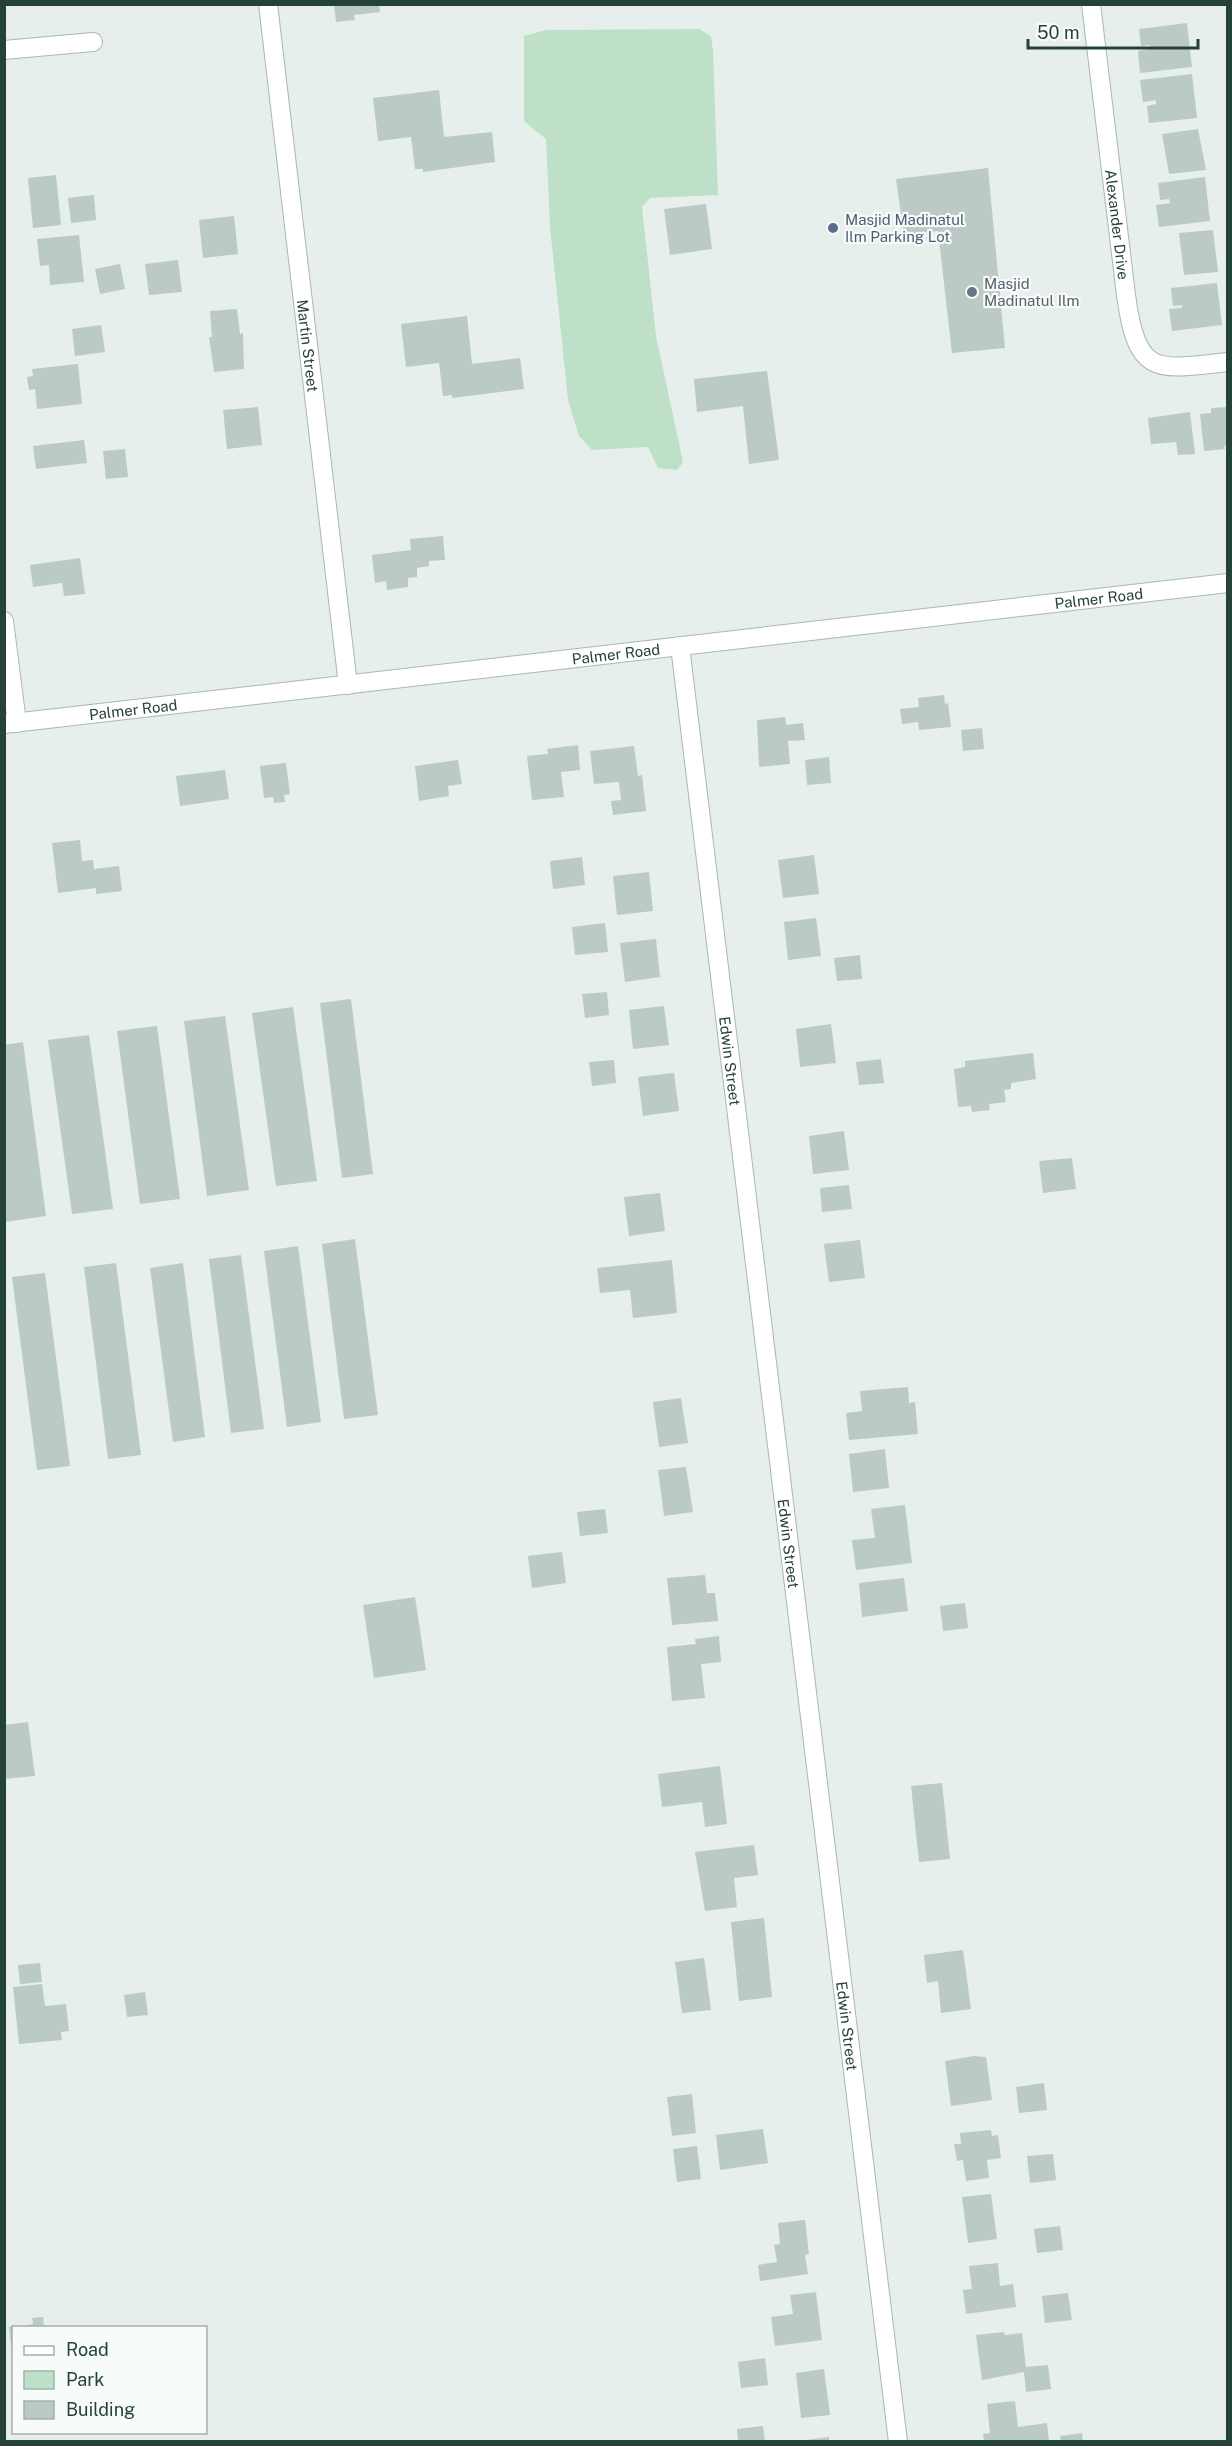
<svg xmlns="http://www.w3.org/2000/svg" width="1232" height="2446" viewBox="0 0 1232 2446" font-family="'Public Sans',sans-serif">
  <rect width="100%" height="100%" fill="#e6efeb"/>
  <path fill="#bfe0c8" d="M699 29 711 36 713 51 718 195 650 198 642 207 656 336 683 462 677 470 658 468 648 447 592 450 579 436 568 400 550 227 546 139 524 121V36L546 30Z"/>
  <g fill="#bbcac4">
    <path d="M334 4H379L380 12 354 15 355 20 336 22Z"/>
    <path d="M1187 23 1192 67 1140 73 1138 51 1151 49 1150 45 1141 46 1139 29Z"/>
    <path d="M1192 74 1197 118 1149 123 1147 106 1156 104V100L1143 102 1140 80Z"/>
    <path d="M439 90 444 137 492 132 495 162 423 172V169H415L411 137 378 141 373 98Z"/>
    <path d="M1198 129 1206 170 1169 174 1162 134Z"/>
    <path d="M988 168 1005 348 952 353 938 231 904 235 896 179Z"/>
    <path d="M56 175 61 225 33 228 28 178Z"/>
    <path d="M1205 177 1210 221 1159 227 1156 205 1170 203 1169 199 1160 200 1158 183Z"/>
    <path d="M94 195 96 220 71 223 68 198Z"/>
    <path d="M706 204 712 249 670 255 664 209Z"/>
    <path d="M234 216 238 254 203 258 199 220Z"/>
    <path d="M1213 230 1218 272 1184 275 1179 233Z"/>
    <path d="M79 235 84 282 50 285 49 265 40 266 37 239Z"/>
    <path d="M178 260 182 292 149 295 145 264Z"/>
    <path d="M120 264 125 289 100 294 95 269Z"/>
    <path d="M1217 283 1222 325 1172 331 1169 309 1182 308V305L1173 306 1171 288Z"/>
    <path d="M237 309 240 334 243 333 244 369 214 372 209 337H212L210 311Z"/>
    <path d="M467 316 472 364 520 358 524 389 452 398V395L443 396 439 363 406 367 401 324Z"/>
    <path d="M101 325 105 352 75 356 72 329Z"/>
    <path d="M78 364 82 404 37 409 35 389 29 390 27 377 33 376 32 369Z"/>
    <path d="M767 371 779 460 749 464 743 406 697 412 694 379Z"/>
    <path d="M258 407 262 445 227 449 223 410Z"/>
    <path d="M1228 407V445L1224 446 1225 449 1204 451 1200 414 1211 413V408Z"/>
    <path d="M1190 412 1195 454 1178 455 1176 442 1151 444 1148 418Z"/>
    <path d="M84 440 87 463 36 469 33 446Z"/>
    <path d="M125 449 128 477 106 479 103 451Z"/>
    <path d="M443 536 445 560 429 561V566L417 568V577L408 578V587L387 590 386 581 375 583 372 555 411 550 410 539Z"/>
    <path d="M80 558 85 594 64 596 62 583 33 587 30 565Z"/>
    <path d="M944 695 945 704 948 703 951 727 919 730 918 722 902 724 900 709 919 707 918 698Z"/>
    <path d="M785 717 786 725 803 723 805 740 788 741 790 764 759 767 757 720Z"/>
    <path d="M982 728 984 749 963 751 961 730Z"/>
    <path d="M578 745 580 770 561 772 564 797 532 800 527 756 548 754 547 749Z"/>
    <path d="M634 746 638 776 642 775 646 811 613 815 611 801 621 800 619 782 594 784 590 751Z"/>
    <path d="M829 757 831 783 807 785 805 760Z"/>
    <path d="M458 760 462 784 448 786 449 796 419 801 415 766Z"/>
    <path d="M286 763 290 794 284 795 285 802 274 803 273 797 264 798 260 766Z"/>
    <path d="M225 770 229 799 180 806 176 776Z"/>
    <path d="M80 840 82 861 93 860 94 869 119 866 122 891 96 894V888L58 893 52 843Z"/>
    <path d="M814 855 819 894 783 898 778 860Z"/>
    <path d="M582 857 585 885 553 889 550 861Z"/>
    <path d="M649 872 653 911 617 915 613 876Z"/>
    <path d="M816 918 821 956 788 960 784 922Z"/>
    <path d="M605 923 608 952 575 955 572 927Z"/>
    <path d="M656 939 660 977 625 982 620 943Z"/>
    <path d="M860 955 862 979 837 981 834 958Z"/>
    <path d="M607 992 609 1015 585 1018 582 994Z"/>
    <path d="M351 999 373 1174 342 1178 320 1003Z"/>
    <path d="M664 1006 669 1045 633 1049 629 1010Z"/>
    <path d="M293 1007 317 1181 276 1186 252 1013Z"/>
    <path d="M225 1016 249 1190 207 1196 184 1021Z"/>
    <path d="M831 1024 836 1063 800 1067 796 1029Z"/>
    <path d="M157 1026 180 1199 140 1204 117 1031Z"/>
    <path d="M89 1035 113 1209 72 1214 48 1040Z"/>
    <path d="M23 1042 46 1216 5 1222 4 1045Z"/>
    <path d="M1033 1053 1036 1079 1011 1083V1089L1004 1090 1006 1102 989 1104 990 1110 972 1112 971 1106 958 1107 954 1069 965 1067V1061Z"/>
    <path d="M881 1059 884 1083 859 1085 856 1062Z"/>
    <path d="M614 1060 616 1083 592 1086 589 1062Z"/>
    <path d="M674 1073 679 1111 643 1116 638 1077Z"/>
    <path d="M844 1131 849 1170 813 1174 809 1136Z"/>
    <path d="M1072 1158 1076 1189 1043 1193 1039 1161Z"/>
    <path d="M849 1185 852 1209 822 1212 820 1188Z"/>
    <path d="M660 1193 665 1231 629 1236 624 1197Z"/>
    <path d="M355 1239 378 1415 344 1419 322 1244Z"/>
    <path d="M860 1240 865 1278 829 1282 824 1244Z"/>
    <path d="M298 1246 321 1422 287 1427 264 1251Z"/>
    <path d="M241 1255 264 1429 231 1433 209 1259Z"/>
    <path d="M672 1260 677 1313 633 1318 630 1290 600 1293 597 1268Z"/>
    <path d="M116 1263 141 1455 108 1459 84 1267Z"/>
    <path d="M183 1263 205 1437 173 1442 150 1268Z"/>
    <path d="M45 1273 70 1466 37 1470 12 1277Z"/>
    <path d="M908 1387 909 1403 915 1402 918 1434 849 1440 846 1413 862 1411 860 1391Z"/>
    <path d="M681 1398 688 1443 659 1447 653 1402Z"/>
    <path d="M885 1449 889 1488 853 1492 849 1454Z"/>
    <path d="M686 1467 693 1512 664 1516 658 1470Z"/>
    <path d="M905 1505 912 1563 856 1570 852 1540 875 1538 871 1509Z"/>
    <path d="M605 1509 608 1533 580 1536 577 1512Z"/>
    <path d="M562 1552 566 1583 532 1588 528 1556Z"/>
    <path d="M705 1575 707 1593H715L718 1621 672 1625 667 1578Z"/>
    <path d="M904 1578 908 1611 862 1617 859 1583Z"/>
    <path d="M415 1597 426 1670 374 1678 363 1605Z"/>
    <path d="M965 1603 968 1628 943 1631 940 1606Z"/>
    <path d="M719 1636 721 1662 701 1664 705 1698 672 1701 667 1647 696 1644 695 1639Z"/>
    <path d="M28 1722 35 1776 4 1779V1725Z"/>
    <path d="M720 1766 727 1824 705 1827 702 1802 662 1807 658 1774Z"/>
    <path d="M942 1783 950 1859 919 1862 911 1786Z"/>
    <path d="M754 1845 758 1875 734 1878 737 1907 705 1911 695 1852Z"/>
    <path d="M764 1918 772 1997 739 2001 731 1922Z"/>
    <path d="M963 1950 971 2009 941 2013 938 1981 927 1983 924 1955Z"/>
    <path d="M704 1958 711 2010 682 2013 675 1962Z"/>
    <path d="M40 1963 42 1982 20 1984 18 1965Z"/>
    <path d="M42 1984 45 2006 66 2004 69 2031 61 2032 62 2040 19 2044 13 1987Z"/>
    <path d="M145 1992 148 2015 127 2017 124 1995Z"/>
    <path d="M974 2056 986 2057 992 2100 951 2106 945 2061Z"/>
    <path d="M1044 2083 1047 2110 1019 2113 1016 2087Z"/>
    <path d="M692 2094 696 2133 672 2136 667 2097Z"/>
    <path d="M763 2129 768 2163 720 2170 716 2135Z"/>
    <path d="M991 2130 992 2136 998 2135 1001 2158 987 2160 989 2178 966 2181 963 2160 957 2161 954 2144H961L960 2133Z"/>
    <path d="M697 2146 701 2179 677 2182 673 2149Z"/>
    <path d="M1053 2154 1056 2180 1030 2183 1027 2156Z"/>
    <path d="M991 2194 997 2239 968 2243 962 2197Z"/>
    <path d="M805 2220 809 2254 805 2255 808 2274 760 2281 758 2265 777 2262 774 2245 780 2244 778 2223Z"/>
    <path d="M1060 2226 1063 2250 1037 2253 1034 2229Z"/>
    <path d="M998 2263 1000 2286 1013 2284 1016 2307 966 2314 963 2290 972 2289 969 2266Z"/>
    <path d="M816 2292 822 2340 775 2346 771 2317 793 2314 790 2295Z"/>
    <path d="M1068 2293 1072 2320 1045 2323 1042 2296Z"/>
    <path d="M43 2317 44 2328H14L33 2324 32 2318Z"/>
    <path d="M14 2326V2353H12L9 2327Z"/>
    <path d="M1004 2332 1005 2335 1022 2333 1026 2367 1048 2365 1051 2389 1026 2392 1024 2372 982 2380 976 2335Z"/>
    <path d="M765 2358 768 2385 741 2388 738 2362Z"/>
    <path d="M824 2369 830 2415 801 2418 796 2373Z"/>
    <path d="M1015 2401 1018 2427 1047 2423 1049 2442H984L983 2434 990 2433 987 2404Z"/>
    <path d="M763 2426 765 2442H738L737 2429Z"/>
    <path d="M1082 2433 1083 2442H1061L1060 2436Z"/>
    <path d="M829 2437V2442H806V2440Z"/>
  </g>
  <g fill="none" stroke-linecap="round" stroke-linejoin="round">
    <defs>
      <g id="minor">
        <path id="s1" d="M268 4 348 685"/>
        <path id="s2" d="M1091 4 1126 295C1137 377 1156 370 1228 362"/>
        <path d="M4 50 93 42"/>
        <path d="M4 621 17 723"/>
        <path id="s3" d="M680 646 898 2442"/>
        <path id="s4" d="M4 724 1228 583"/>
      </g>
    </defs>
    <use href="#minor" stroke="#a8b8b2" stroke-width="20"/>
    <use href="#minor" stroke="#fff" stroke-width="18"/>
  </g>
  <circle fill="#5c6f8a" stroke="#f7fbf9" stroke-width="2" cx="833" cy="228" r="6"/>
  <circle fill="#6b7280" stroke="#f7fbf9" stroke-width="2" cx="972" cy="292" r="6"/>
  <g text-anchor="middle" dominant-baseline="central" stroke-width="4.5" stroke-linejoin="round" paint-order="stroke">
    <g font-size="15" fill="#4e5e75" stroke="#f7fbf9" text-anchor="start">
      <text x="845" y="219">Masjid Madinatul<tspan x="845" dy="17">Ilm Parking Lot</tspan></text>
    </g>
    <g font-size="15" fill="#24423a" stroke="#f7fbf9">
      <text stroke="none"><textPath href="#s2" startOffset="222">Alexander Drive</textPath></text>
      <text stroke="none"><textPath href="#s1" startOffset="344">Martin Street</textPath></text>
      <text stroke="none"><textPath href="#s4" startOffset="1102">Palmer Road</textPath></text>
      <text stroke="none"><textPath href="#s4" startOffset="616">Palmer Road</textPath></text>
      <text stroke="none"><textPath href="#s4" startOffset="130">Palmer Road</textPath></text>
      <text stroke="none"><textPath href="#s3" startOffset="418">Edwin Street</textPath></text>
      <text stroke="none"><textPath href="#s3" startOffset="904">Edwin Street</textPath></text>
      <text stroke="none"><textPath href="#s3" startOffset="1390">Edwin Street</textPath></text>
    </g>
    <g font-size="15" fill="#5b616d" stroke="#f7fbf9" text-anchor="start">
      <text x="984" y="283">Masjid<tspan x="984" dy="17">Madinatul Ilm</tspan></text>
    </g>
  </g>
  <rect width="1232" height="2446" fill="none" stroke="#24423a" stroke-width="12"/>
  <rect x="12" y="2326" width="195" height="108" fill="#f7fbf9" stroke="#a3b1ad" stroke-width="1.5"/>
  <rect x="24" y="2346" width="30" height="9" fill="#ffffff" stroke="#a3b1ad" stroke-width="1.5"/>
  <text x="66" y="2356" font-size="18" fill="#24423a">Road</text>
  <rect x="24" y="2371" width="30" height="18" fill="#bfe0c8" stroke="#a3b1ad" stroke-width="1.5"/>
  <text x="66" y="2386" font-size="18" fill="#24423a">Park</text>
  <rect x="24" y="2401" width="30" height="18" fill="#bbcac4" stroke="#a3b1ad" stroke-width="1.5"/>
  <text x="66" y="2416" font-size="18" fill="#24423a">Building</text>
  <path d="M1028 39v9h170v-9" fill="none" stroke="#24423a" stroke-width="3"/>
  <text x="1037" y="39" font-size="18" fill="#24423a" stroke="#f7fbf9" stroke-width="4.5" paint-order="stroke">50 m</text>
</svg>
